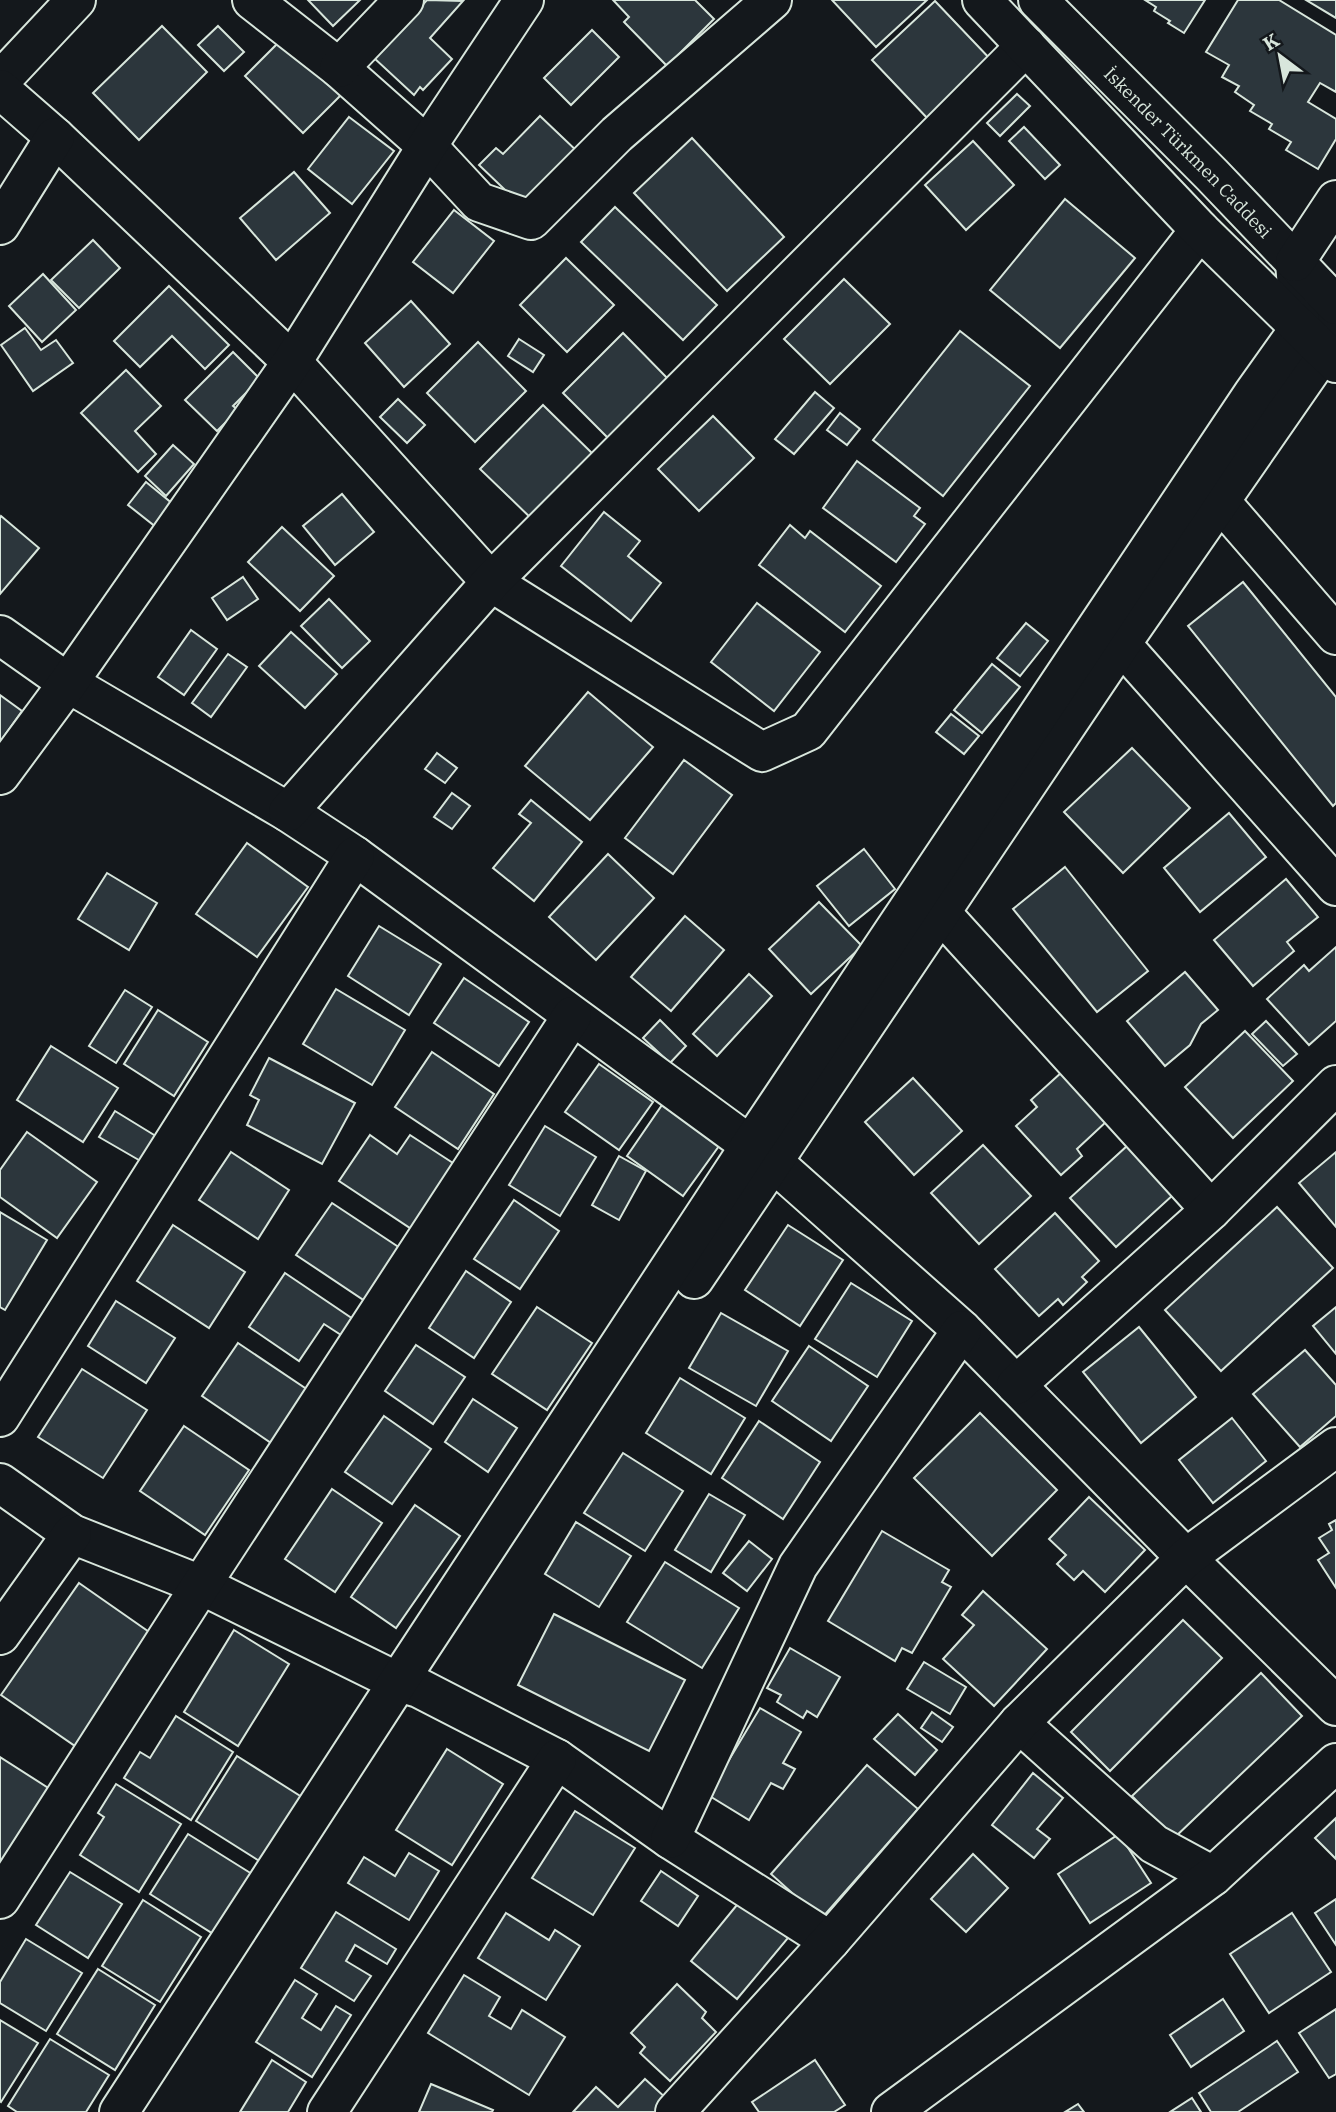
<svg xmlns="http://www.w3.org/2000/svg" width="1336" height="2112" viewBox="0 0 1336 2112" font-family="'IBM Plex Serif',serif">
  <rect width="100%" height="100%" fill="#14181c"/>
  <g fill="#2c363c" stroke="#d8e6dc" stroke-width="2">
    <path d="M308 0H360L333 26Z"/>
    <path d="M427 0 463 1 430 38 452 59 423 90 420 87 414 95 374 58Z"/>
    <path d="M613 0H695L714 19 667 66 624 22 629 17Z"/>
    <path d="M832 0H927L876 47Z"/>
    <path d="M1145 0H1205L1184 33 1168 23 1170 21 1154 11 1156 7Z"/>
    <path d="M1238 0H1279L1336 35V92L1320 83 1308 102 1336 119V139L1318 169 1286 150 1291 142 1269 129 1272 124 1250 111 1254 105 1235 92 1239 86 1222 77 1229 65 1206 52Z"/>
    <path d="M1306 0H1336V18Z"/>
    <path d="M935 1 993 62 930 121 872 60Z"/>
    <path d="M162 26 207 72 139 140 93 93Z"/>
    <path d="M218 26 244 52 224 71 198 45Z"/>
    <path d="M592 30 619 57 571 105 544 78Z"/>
    <path d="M288 33 346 90 303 133 245 76Z"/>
    <path d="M1017 94 1030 106 1000 136 987 123Z"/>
    <path d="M540 116 580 154 527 211 479 165 496 148 503 154Z"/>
    <path d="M349 117 394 151 352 204 308 169Z"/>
    <path d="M1024 127 1060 165 1045 179 1009 141Z"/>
    <path d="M692 138 784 237 727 291 634 193Z"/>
    <path d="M973 141 1014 185 966 230 925 185Z"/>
    <path d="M294 172 330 213 276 260 240 218Z"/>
    <path d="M1065 199 1135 258 1060 348 990 290Z"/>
    <path d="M615 207 717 305 683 340 581 242Z"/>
    <path d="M454 210 494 241 453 293 413 262Z"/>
    <path d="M93 240 120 268 79 308 51 280Z"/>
    <path d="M566 258 614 305 567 352 520 305Z"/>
    <path d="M43 274 76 310 42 342 9 306Z"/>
    <path d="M844 279 890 324 830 384 784 339Z"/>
    <path d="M169 286 229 345 205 369 172 336 140 367 114 341Z"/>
    <path d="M411 301 450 344 404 387 365 343Z"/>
    <path d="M25 328 41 350 56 340 73 363 33 391 1 345Z"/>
    <path d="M960 331 1030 386 943 496 873 440Z"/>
    <path d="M623 333 674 385 615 445 563 393Z"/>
    <path d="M519 339 544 355 533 372 508 356Z"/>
    <path d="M478 342 526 391 475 442 427 393Z"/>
    <path d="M233 352 260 379 233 406 238 410 217 431 185 400Z"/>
    <path d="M126 370 161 406 135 431 156 454 138 472 81 413Z"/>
    <path d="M815 392 834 408 794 454 775 439Z"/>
    <path d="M398 399 425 425 407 443 380 417Z"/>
    <path d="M543 405 598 459 535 522 480 469Z"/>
    <path d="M840 413 860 429 847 445 827 430Z"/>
    <path d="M713 416 754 458 699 511 658 469Z"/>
    <path d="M173 445 194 464 166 496 145 476Z"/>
    <path d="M857 461 920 508 914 516 925 524 896 562 823 508Z"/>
    <path d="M146 482 179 509 161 531 128 505Z"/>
    <path d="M342 494 374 532 335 565 303 526Z"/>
    <path d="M604 512 640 541 628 556 661 583 631 621 561 566Z"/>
    <path d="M1 516 39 548 0 594V518Z"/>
    <path d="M790 525 805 538 810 531 881 586 845 632 759 565Z"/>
    <path d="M282 527 334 576 300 611 248 562Z"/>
    <path d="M243 577 258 599 227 620 212 598Z"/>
    <path d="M1243 582 1336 697V803L1333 806 1188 626Z"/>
    <path d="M329 599 370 641 342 668 301 626Z"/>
    <path d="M757 603 820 652 774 711 711 662Z"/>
    <path d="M1026 623 1048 641 1020 676 997 658Z"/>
    <path d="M191 630 217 649 184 695 158 677Z"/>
    <path d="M291 632 337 674 305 708 259 666Z"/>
    <path d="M228 654 247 667 211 717 192 703Z"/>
    <path d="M992 664 1020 687 982 733 954 710Z"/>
    <path d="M588 692 653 747 590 820 525 766Z"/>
    <path d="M0 695 22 711 0 742Z"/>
    <path d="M951 714 979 736 964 754 936 732Z"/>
    <path d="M1132 748 1190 808 1123 873 1064 812Z"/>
    <path d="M437 753 457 768 445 783 425 769Z"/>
    <path d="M684 760 732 795 673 874 625 838Z"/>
    <path d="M452 793 470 806 452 829 434 817Z"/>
    <path d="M531 800 582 842 534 901 493 868 531 823 519 814Z"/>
    <path d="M1229 813 1266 857 1200 912 1164 868Z"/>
    <path d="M247 843 308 887 257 957 196 914Z"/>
    <path d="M864 849 895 889 849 926 817 886Z"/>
    <path d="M608 854 654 898 596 960 549 917Z"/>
    <path d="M1065 867 1148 971 1097 1012 1013 909Z"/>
    <path d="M107 873 157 903 129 950 78 919Z"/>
    <path d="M1286 879 1318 917 1287 942 1294 951 1253 986 1214 940Z"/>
    <path d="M819 902 862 946 811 994 769 949Z"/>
    <path d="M685 916 724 950 671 1011 631 977Z"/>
    <path d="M379 926 441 964 409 1015 348 976Z"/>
    <path d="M1336 947V1021L1309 1045 1267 999 1304 965 1309 971Z"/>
    <path d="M1185 972 1218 1010 1201 1024 1190 1045 1165 1066 1127 1021Z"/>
    <path d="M749 974 772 996 717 1056 693 1034Z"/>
    <path d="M464 978 529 1022 499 1066 434 1023Z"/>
    <path d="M336 989 405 1030 372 1085 303 1044Z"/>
    <path d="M125 990 152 1007 116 1063 89 1046Z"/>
    <path d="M158 1010 208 1042 174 1096 124 1064Z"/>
    <path d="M660 1020 686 1046 670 1063 643 1038Z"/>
    <path d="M1266 1021 1297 1054 1283 1066 1252 1034Z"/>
    <path d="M1245 1031 1293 1081 1233 1138 1185 1087Z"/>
    <path d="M51 1046 118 1088 83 1142 17 1100Z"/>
    <path d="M432 1052 494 1094 458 1149 395 1107Z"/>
    <path d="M269 1058 355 1103 322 1164 247 1125 259 1100 250 1095Z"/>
    <path d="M599 1064 653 1102 619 1150 565 1112Z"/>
    <path d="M1062 1072 1107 1121 1077 1149 1082 1156 1061 1175 1016 1126 1037 1107 1031 1100Z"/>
    <path d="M913 1078 962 1131 914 1175 865 1122Z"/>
    <path d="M662 1105 719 1146 683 1196 627 1156Z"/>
    <path d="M115 1111 159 1138 144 1163 99 1137Z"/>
    <path d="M545 1126 596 1157 560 1216 509 1185Z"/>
    <path d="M27 1132 97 1182 57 1238 0 1197V1170Z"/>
    <path d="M370 1135 397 1154 410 1135 456 1165 413 1230 339 1181Z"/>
    <path d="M983 1145 1031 1196 979 1244 931 1193Z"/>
    <path d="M1127 1146 1173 1195 1116 1247 1070 1198Z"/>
    <path d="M231 1152 289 1190 258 1239 199 1200Z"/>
    <path d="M1336 1152V1227L1299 1183Z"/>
    <path d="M619 1156 646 1171 619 1220 592 1205Z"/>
    <path d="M514 1200 559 1231 520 1289 474 1259Z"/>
    <path d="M332 1203 400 1248 365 1301 296 1255Z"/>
    <path d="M1277 1207 1333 1268 1221 1371 1165 1310Z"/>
    <path d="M0 1212 47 1240 5 1310 0 1307Z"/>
    <path d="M1055 1213 1099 1261 1082 1277 1087 1282 1063 1305 1058 1299 1039 1316 995 1269Z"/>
    <path d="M173 1225 245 1272 209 1328 137 1281Z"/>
    <path d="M788 1225 843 1260 800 1326 745 1290Z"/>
    <path d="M466 1271 511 1302 474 1358 429 1328Z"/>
    <path d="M285 1273 353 1319 341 1335 324 1324 299 1361 249 1327Z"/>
    <path d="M851 1283 912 1321 877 1377 815 1339Z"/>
    <path d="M116 1301 175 1338 146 1383 88 1346Z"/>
    <path d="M537 1307 592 1343 547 1410 492 1374Z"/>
    <path d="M1336 1307V1354L1313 1326Z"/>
    <path d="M721 1313 788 1351 756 1406 689 1368Z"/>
    <path d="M1139 1327 1196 1397 1141 1443 1083 1372Z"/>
    <path d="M238 1343 311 1392 274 1445 202 1396Z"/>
    <path d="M416 1345 465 1377 433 1424 385 1391Z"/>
    <path d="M809 1346 868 1386 831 1441 772 1401Z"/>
    <path d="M1305 1350 1336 1385V1416L1300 1447 1253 1394Z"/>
    <path d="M82 1369 147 1410 103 1478 38 1437Z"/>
    <path d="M680 1378 745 1418 711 1474 646 1433Z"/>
    <path d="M473 1399 517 1428 488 1472 445 1442Z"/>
    <path d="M980 1413 1057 1490 992 1556 914 1478Z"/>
    <path d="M384 1416 431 1449 392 1504 345 1472Z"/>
    <path d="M1232 1418 1266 1461 1213 1503 1179 1460Z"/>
    <path d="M759 1421 820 1462 783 1519 722 1478Z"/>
    <path d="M184 1426 249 1470 205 1535 140 1491Z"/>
    <path d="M623 1453 683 1491 645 1551 584 1513Z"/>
    <path d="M332 1489 382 1523 335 1592 285 1559Z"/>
    <path d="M709 1494 745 1515 711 1572 675 1550Z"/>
    <path d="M1089 1497 1145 1550 1105 1592 1083 1571 1074 1580 1057 1564 1066 1555 1049 1539Z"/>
    <path d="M415 1505 460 1536 396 1628 351 1597Z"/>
    <path d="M1336 1520V1588L1318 1560 1329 1553 1319 1538 1332 1530 1329 1524Z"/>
    <path d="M576 1522 631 1556 599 1607 545 1574Z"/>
    <path d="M882 1531 949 1570 942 1582 951 1587 912 1653 902 1648 895 1661 828 1621Z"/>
    <path d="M749 1541 772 1559 747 1591 723 1573Z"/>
    <path d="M665 1562 739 1608 702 1668 627 1622Z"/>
    <path d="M79 1583 152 1634 75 1746 1 1695Z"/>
    <path d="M983 1591 1047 1649 994 1706 943 1659 974 1625 962 1615Z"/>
    <path d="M554 1614 685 1680 649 1751 518 1685Z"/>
    <path d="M1183 1620 1222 1658 1110 1771 1071 1732Z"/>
    <path d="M234 1630 289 1664 238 1746 184 1712Z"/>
    <path d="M790 1648 840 1677 817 1717 807 1711 803 1718 777 1702 781 1695 767 1688Z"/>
    <path d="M924 1662 966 1687 950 1714 907 1689Z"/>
    <path d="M1261 1673 1302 1716 1173 1839 1132 1796Z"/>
    <path d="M760 1708 801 1732 783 1763 795 1769 783 1789 771 1783 749 1820 708 1795Z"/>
    <path d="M932 1712 953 1727 942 1742 921 1728Z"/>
    <path d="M898 1714 937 1750 915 1775 874 1739Z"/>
    <path d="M176 1716 233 1752 191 1820 124 1778 140 1752 150 1758Z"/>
    <path d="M447 1749 503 1784 452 1865 396 1830Z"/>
    <path d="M237 1756 305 1799 264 1864 196 1821Z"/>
    <path d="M0 1757 53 1791 0 1871Z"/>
    <path d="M867 1765 918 1809 821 1919 771 1874Z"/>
    <path d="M1033 1773 1063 1798 1037 1829 1050 1839 1034 1858 992 1825Z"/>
    <path d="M116 1784 181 1824 139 1892 80 1855 104 1817 98 1813Z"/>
    <path d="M575 1811 635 1848 593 1915 532 1878Z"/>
    <path d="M1336 1818V1859L1315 1838Z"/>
    <path d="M188 1834 252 1874 215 1935 150 1894Z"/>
    <path d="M1119 1834 1151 1883 1090 1923 1058 1874Z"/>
    <path d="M409 1853 439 1871 409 1920 348 1883 364 1857 395 1876Z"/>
    <path d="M973 1854 1008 1888 966 1932 931 1899Z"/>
    <path d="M661 1871 698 1896 678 1926 641 1901Z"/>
    <path d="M70 1872 122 1904 88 1958 36 1925Z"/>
    <path d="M1336 1899V1945L1315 1913Z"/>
    <path d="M143 1900 201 1937 160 2002 102 1966Z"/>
    <path d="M741 1900 788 1938 737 1999 691 1961Z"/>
    <path d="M336 1912 396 1949 387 1964 355 1945 346 1961 371 1976 354 2001 301 1968Z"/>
    <path d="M506 1913 549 1940 555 1930 580 1946 546 2000 478 1958Z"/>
    <path d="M1292 1913 1331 1972 1269 2013 1230 1954Z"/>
    <path d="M26 1939 82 1973 46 2031 0 2003V1982Z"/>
    <path d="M98 1969 155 2005 115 2070 57 2034Z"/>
    <path d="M464 1975 500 1997 489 2016 511 2029 522 2010 565 2037 529 2095 428 2033Z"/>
    <path d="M295 1980 317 1994 302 2018 321 2030 336 2006 351 2015 312 2077 256 2042Z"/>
    <path d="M677 1984 706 2012 702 2018 716 2032 670 2081 640 2053 645 2047 631 2033Z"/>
    <path d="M1223 1999 1244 2031 1191 2067 1170 2035Z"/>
    <path d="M1336 2009V2074L1329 2078 1299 2033Z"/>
    <path d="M0 2020 38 2043 1 2102 0 2101Z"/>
    <path d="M50 2039 109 2075 86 2112H17L8 2106Z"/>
    <path d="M1277 2041 1298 2072 1238 2112H1211L1199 2093Z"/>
    <path d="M272 2060 306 2082 288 2112H240Z"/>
    <path d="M815 2060 845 2105 834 2112H759L752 2102Z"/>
    <path d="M645 2079 667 2099 655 2112H573L596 2087 618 2107Z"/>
    <path d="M431 2084 493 2110 492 2112H419Z"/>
    <path d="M1192 2098 1201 2112H1170Z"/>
    <path d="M1078 2104 1084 2112H1065Z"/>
  </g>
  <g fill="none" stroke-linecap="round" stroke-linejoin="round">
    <defs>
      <g id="minor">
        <path d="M252 0 339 68 427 146 479 202 531 220 617 134 772 0"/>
        <path d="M339 68 404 0"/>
        <path d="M0 81 76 0"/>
        <path d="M0 89 55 137 292 362 491 582 762 752 808 731 1200 230"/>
        <path d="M0 225 55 137"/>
        <path d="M1219 500 1336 635"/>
        <path d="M0 635 68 683 288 812 355 856 773 1162 962 1330 1186 1558 1336 1706"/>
        <path d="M1121 644 1336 886"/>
        <path d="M0 775 68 683 292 362 427 146 524 0"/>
        <path d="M288 812 491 582 1026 46"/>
        <path d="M940 912 1211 1210"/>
        <path d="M694 1279 1121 644 1324 351 1322 318"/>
        <path d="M1016 1385 1211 1210 1336 1085"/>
        <path d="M0 1417 355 856"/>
        <path d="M0 1483 72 1534 201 1585 398 1682 419 1688 557 1759 670 1839 830 1941"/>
        <path d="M0 1635 72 1534"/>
        <path d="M1019 1723 1154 1844 1213 1876"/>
        <path d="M670 1839 798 1566 962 1330"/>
        <path d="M0 1899 201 1585 572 1016"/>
        <path d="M119 2112 398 1682 750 1146 1253 394 1300 328 1295 262"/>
        <path d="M327 2112 557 1759"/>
        <path d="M675 2112 830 1941 1019 1723 1186 1558 1336 1447"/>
        <path d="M891 2112 1213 1876 1336 1763"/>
      </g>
      <g id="major">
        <path d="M982 0 1200 230 1336 363"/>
        <path id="s1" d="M1038 0 1212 175 1336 305"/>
        <path d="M1295 262 1336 200"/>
      </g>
    </defs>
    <use href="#minor" stroke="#d8e6dc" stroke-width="42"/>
    <use href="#major" stroke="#d8e6dc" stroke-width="42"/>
    <use href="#minor" stroke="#14181c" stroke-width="38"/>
    <use href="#major" stroke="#14181c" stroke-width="38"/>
  </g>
  <g text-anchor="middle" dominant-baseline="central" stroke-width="5" stroke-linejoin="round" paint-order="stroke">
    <g font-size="18" fill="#d8e6dc" stroke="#14181c">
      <text stroke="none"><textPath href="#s1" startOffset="214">İskender Türkmen Caddesi</textPath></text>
    </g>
  </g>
  <g transform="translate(1280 56) rotate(328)" stroke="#14181c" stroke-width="5" paint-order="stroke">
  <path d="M0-5L12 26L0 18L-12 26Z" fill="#d8e6dc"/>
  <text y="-10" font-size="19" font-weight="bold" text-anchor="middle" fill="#d8e6dc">K</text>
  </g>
</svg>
